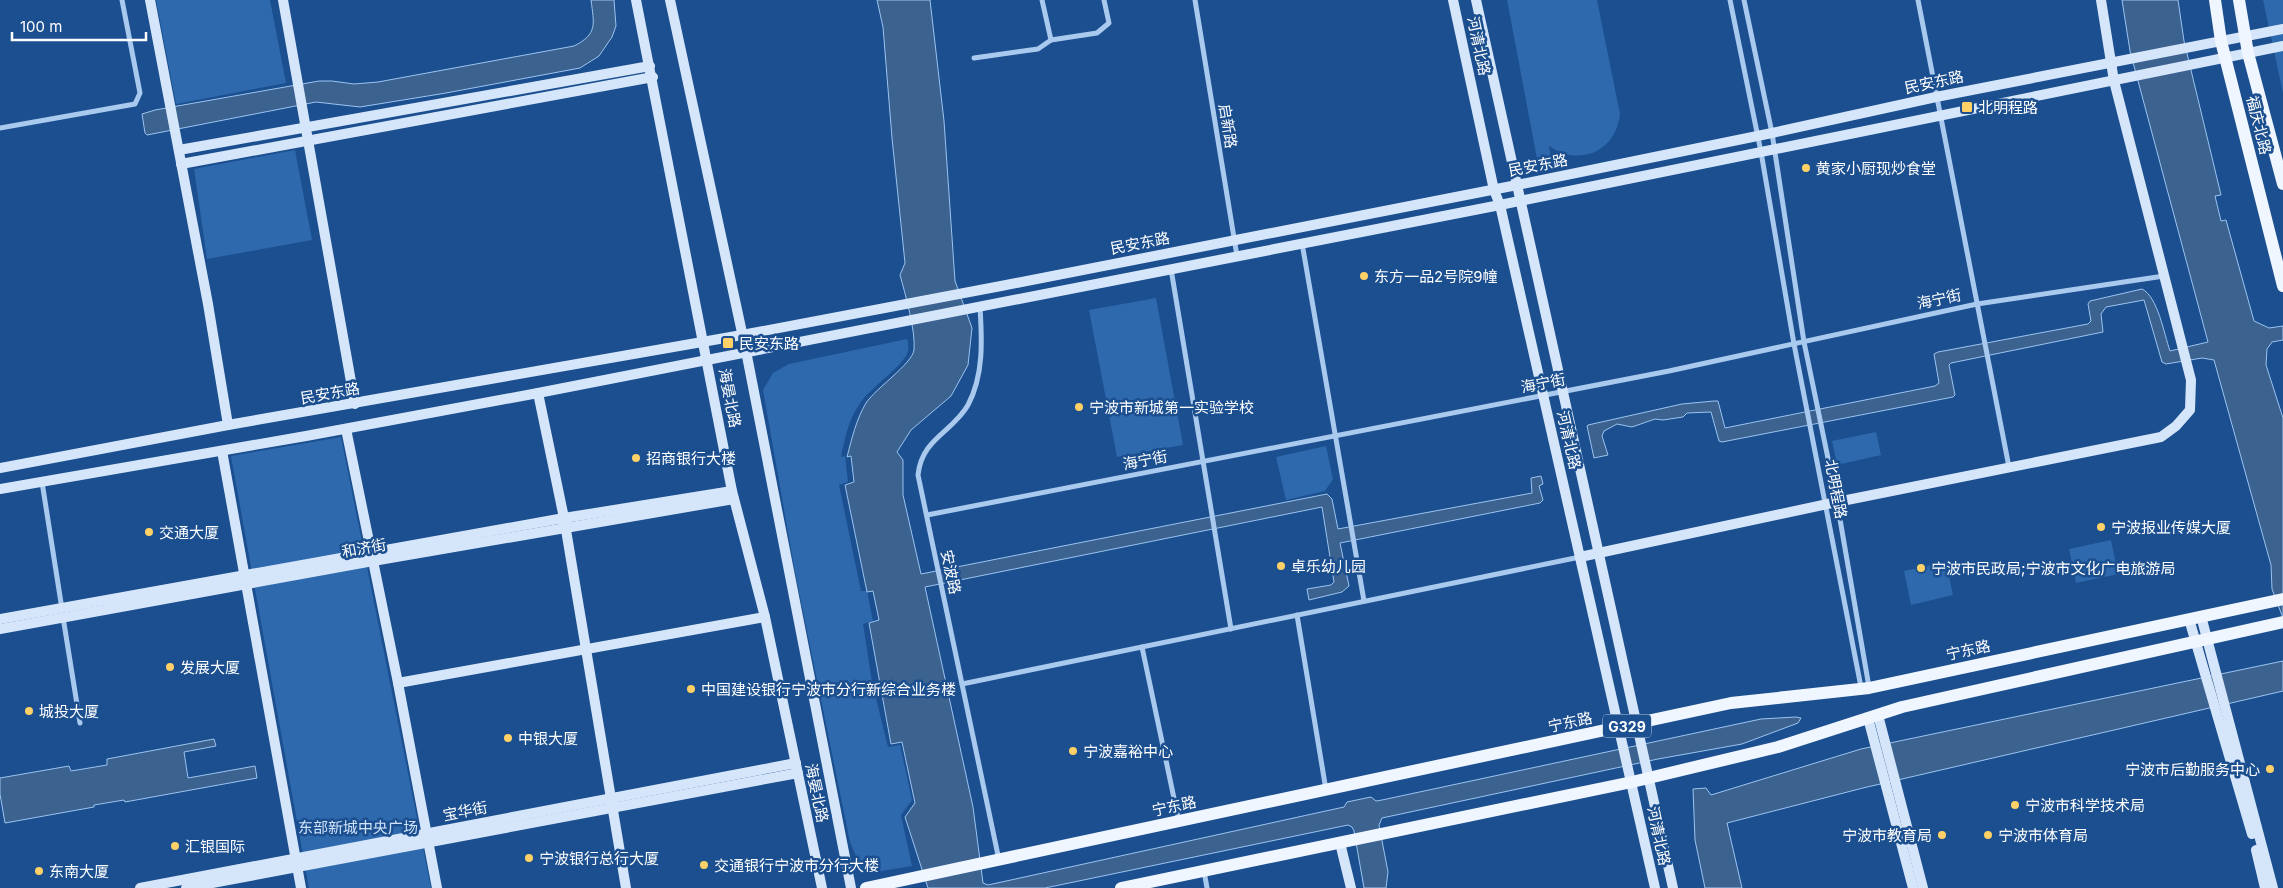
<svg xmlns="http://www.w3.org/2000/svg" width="2283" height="888" viewBox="0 0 2283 888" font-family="Inter,'Noto Sans SC',sans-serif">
  <rect width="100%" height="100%" fill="#1b4f8f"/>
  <g fill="#2e69ad">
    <path d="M156 0H270L286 83 176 104Z"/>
    <path d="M1507 0H1597L1620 114C1616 152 1579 167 1549 146L1551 161 1538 164Z"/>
    <path d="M2263 0H2283V93Z"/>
    <path d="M295 150 312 240 207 259 194 169Z"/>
    <path d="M1156 298 1183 445 1117 457 1089 310Z"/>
    <path d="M907 339C908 343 909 347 908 351 905 365 871 387 861 402 849 418 845 437 841 457L845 456 848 482 839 485 861 591H867L873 621 863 624 872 682 888 747 900 745 912 800 901 815 912 866 870 873 861 869 850 842 795 572 763 390 773 373 789 364Z"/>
    <path d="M1876 432 1881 455 1837 465 1832 441Z"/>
    <path d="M341 437 431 888H309L231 456Z"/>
    <path d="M1326 446 1333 479 1325 491 1286 500 1276 457Z"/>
    <path d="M2111 540 2118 574 2076 583 2069 549Z"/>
    <path d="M1946 562 1953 595 1911 605 1904 571Z"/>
  </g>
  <g fill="#3c6290" stroke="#9cc4f0">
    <path d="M591 0H614L616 26 612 37 599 56 580 68 446 93 360 107 316 102 147 135 145 133 142 114 155 110 319 81H332L354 84 378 82 574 46C598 34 594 24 591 0Z"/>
    <path d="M877 0H930L944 121 955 281 972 328 968 365 951 396 911 430 897 452 903 460V495L921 574 1327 494 1332 499 1338 529 1532 493 1531 478 1541 476 1543 484 1539 486 1543 500 1540 503 1340 543 1349 586 1342 592 1309 600 1307 589 1331 585 1334 582 1322 507 925 587 973 807 983 883 988 885 1344 807 1347 802 1371 797 1376 801 1382 800 1761 719 1796 717 1801 718 1798 723 1742 744 1658 759 1382 818 1379 825 1388 872 1386 888H1364L1354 831 1352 827 1348 825 1045 888H928L905 817 915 803 902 742 891 744 869 623 879 620 873 591 867 592 845 485 854 482 851 456 847 457C852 438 856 420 866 403 876 388 912 364 914 350 916 332 905 293 900 275L905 263 892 138 883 27Z"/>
    <path d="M2122 0H2178L2184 41 2221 195 2215 196 2221 221 2226 220 2254 321 2269 328 2283 326V340L2272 342 2267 349 2266 365 2283 418V618L2272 589 2271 565 2214 360 2202 358 2166 364 2162 362 2144 300 2106 307 2101 314 2103 332 1951 363 1949 365 1955 395 1953 397 1722 442 1719 441 1711 412 1687 413 1683 417 1663 420 1655 419 1632 427 1617 424 1604 431 1602 436 1608 455 1594 458 1587 426 1588 425 1682 404 1714 401H1718L1725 428 1935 386 1939 383 1934 354 1938 352 2088 324 2091 321 2088 304 2090 301 2142 289C2158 297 2164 334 2170 351L2208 342 2130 51Z"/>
    <path d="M2283 661V691L1863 788 1727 823 1742 888H1705L1695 840 1693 789 1706 788 1711 795 1861 749Z"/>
    <path d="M214 739 216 746 184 752 188 778 255 766 257 778 125 802 124 800 94 805V807L5 823 0 794V778L69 766 71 771 107 765V759Z"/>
  </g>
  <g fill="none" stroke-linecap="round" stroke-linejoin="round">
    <g stroke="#a9c9ee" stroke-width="5">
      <path d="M1042 0 1051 40 1097 33 1109 23 1104 0"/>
      <path d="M1195 0 1237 256"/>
      <path d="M1730 0 1761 152 1794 344 1861 687"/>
      <path d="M1744 0 1772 133 1804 342 1837 502 1869 687"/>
      <path d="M1918 0 2009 467"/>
      <path d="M974 58 1038 49 1051 40"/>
      <path d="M0 128 135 104 140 93 122 0"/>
      <path d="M1302 243 1364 601"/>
      <path d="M1171 269 1231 629"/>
      <path d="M980 307C982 339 984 375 968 405 952 433 922 438 918 475L999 860"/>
      <path d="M42 482 62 609"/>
      <path d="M927 515 1669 371 1977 304 2164 276"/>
      <path d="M1297 615 1326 790"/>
      <path d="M63 617 80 723"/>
      <path d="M1142 647 1179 822"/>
      <path d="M962 684 1580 557"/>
      <path d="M1204 871 1207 888"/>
    </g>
    <g stroke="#d6e6fa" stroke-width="10">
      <path d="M150 0 208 304 228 425"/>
      <path d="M283 0 355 404"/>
      <path d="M636 0 732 491 765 617 822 888"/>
      <path d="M670 0 746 351 851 888"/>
      <path d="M1453 0 1494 190 1500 205 1655 888"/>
      <path d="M1476 0 1673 888"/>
      <path d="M179 150 650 66"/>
      <path d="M181 164 653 77"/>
      <path d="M538 393 564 518 626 888"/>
      <path d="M346 429 398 683 765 617"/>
      <path d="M222 451 301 888"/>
      <path d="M0 468 228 425 742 335 1001 286 1517 185 1772 133 1936 97 2283 29"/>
      <path d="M0 489 306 436 538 393 1500 205 2283 46"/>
      <path d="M1580 557 1837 502 2161 437 2176 426 2190 410 2191 380 2114 81 2101 0"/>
      <path d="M2201 616 2273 888"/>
      <path d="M0 619 564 518 732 491"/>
      <path d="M2189 619 2252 834"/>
      <path d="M0 629 373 561 734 499"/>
      <path d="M398 683 437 888"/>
      <path d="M1878 715 1923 888"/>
      <path d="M1868 718 1913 888"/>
      <path d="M1340 843 1351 888"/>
      <path d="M2256 850 2265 888"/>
      <path d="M140 888 796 763"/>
      <path d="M186 888 798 773"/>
    </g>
    <g stroke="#f0f6ff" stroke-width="12">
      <path d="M2215 0 2221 41 2283 286"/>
      <path d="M2239 0 2248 53 2283 184"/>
      <path d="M866 888 1731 703 1869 688 2283 599"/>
      <path d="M1121 888 1632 782 1778 747 1902 707 2283 622"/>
    </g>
  </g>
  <g fill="#ffd166" stroke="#1b4f8f" stroke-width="2">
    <rect x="1961" y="101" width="12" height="12" rx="2.5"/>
    <circle cx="1806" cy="168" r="5"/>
    <circle cx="1364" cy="276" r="5"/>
    <rect x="722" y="337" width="12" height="12" rx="2.5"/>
    <circle cx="1079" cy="407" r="5"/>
    <circle cx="636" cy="458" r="5"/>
    <circle cx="2101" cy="527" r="5"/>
    <circle cx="149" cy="532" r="5"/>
    <circle cx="1281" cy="566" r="5"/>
    <circle cx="1921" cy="568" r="5"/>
    <circle cx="170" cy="667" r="5"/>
    <circle cx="691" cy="689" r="5"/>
    <circle cx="29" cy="711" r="5"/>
    <circle cx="508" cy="738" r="5"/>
    <circle cx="1073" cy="751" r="5"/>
    <circle cx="2270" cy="769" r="5"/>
    <circle cx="2015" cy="805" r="5"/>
    <circle cx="1942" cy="835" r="5"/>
    <circle cx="1988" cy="835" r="5"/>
    <circle cx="175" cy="846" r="5"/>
    <circle cx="529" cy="858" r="5"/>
    <circle cx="704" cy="865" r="5"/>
    <circle cx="39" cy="871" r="5"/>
  </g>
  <g text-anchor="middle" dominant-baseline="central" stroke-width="5" stroke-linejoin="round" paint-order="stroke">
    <rect fill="#1b4f8f" stroke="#bbcadd" stroke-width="1" x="1603" y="714.5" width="48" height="23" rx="4"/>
    <g font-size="14" font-weight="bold" fill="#fff">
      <text x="1627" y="726">G329</text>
    </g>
    <g font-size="15" fill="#fff" stroke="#1b4f8f">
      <text transform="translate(1479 46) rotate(78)">河清北路</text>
      <text transform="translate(1934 82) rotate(-12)">民安东路</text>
      <text transform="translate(2259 125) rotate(76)">福庆北路</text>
      <text transform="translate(1228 126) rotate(81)">启新路</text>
      <text transform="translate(1538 165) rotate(-11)">民安东路</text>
      <text transform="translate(1140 243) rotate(-11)">民安东路</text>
      <text transform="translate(1939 299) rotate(-12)">海宁街</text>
      <text transform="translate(1543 383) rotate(-11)">海宁街</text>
      <text transform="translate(330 393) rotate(-10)">民安东路</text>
      <text transform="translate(730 398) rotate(79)">海晏北路</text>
      <text transform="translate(1569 440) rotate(77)">河清北路</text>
      <text transform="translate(1145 460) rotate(-11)">海宁街</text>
      <text transform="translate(1836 489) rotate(79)">北明程路</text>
      <text transform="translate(364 548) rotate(-10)">和济街</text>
      <text transform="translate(951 572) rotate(78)">安波路</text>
      <text transform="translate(1968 650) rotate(-12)">宁东路</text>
      <text transform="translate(1570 722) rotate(-12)">宁东路</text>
      <text transform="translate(817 793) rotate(78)">海晏北路</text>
      <text transform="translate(1174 806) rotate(-12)">宁东路</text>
      <text transform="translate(465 811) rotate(-11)">宝华街</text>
      <text transform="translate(1659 836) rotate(78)">河清北路</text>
    </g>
    <g font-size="15" fill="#fff" stroke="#1b4f8f" text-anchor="start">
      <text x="1978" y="107">北明程路</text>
      <text x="1816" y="168">黄家小厨现炒食堂</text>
      <text x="1374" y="276">东方一品2号院9幢</text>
      <text x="739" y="343">民安东路</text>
      <text x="1089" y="407">宁波市新城第一实验学校</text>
      <text x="646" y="458">招商银行大楼</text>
      <text x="2111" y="527">宁波报业传媒大厦</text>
      <text x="159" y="532">交通大厦</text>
      <text x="1291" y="566">卓乐幼儿园</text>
      <text x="1931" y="568">宁波市民政局;宁波市文化广电旅游局</text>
      <text x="180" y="667">发展大厦</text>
      <text x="701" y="689">中国建设银行宁波市分行新综合业务楼</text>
      <text x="39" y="711">城投大厦</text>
      <text x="518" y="738">中银大厦</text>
      <text x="1083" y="751">宁波嘉裕中心</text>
      <text x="2260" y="769" text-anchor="end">宁波市后勤服务中心</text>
      <text x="2025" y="805">宁波市科学技术局</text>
      <text x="1932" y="835" text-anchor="end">宁波市教育局</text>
      <text x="1998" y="835">宁波市体育局</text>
      <text x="185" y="846">汇银国际</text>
      <text x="539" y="858">宁波银行总行大厦</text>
      <text x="714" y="865">交通银行宁波市分行大楼</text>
      <text x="49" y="871">东南大厦</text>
    </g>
    <g font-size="15" fill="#cfe3fa" stroke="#1b4f8f">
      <text x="358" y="827">东部新城中央广场</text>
    </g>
  </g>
  <path d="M12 32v8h134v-8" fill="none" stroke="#ffffff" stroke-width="2.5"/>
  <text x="20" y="32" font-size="15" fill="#ffffff" stroke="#1b4f8f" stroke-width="4" paint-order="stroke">100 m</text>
</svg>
